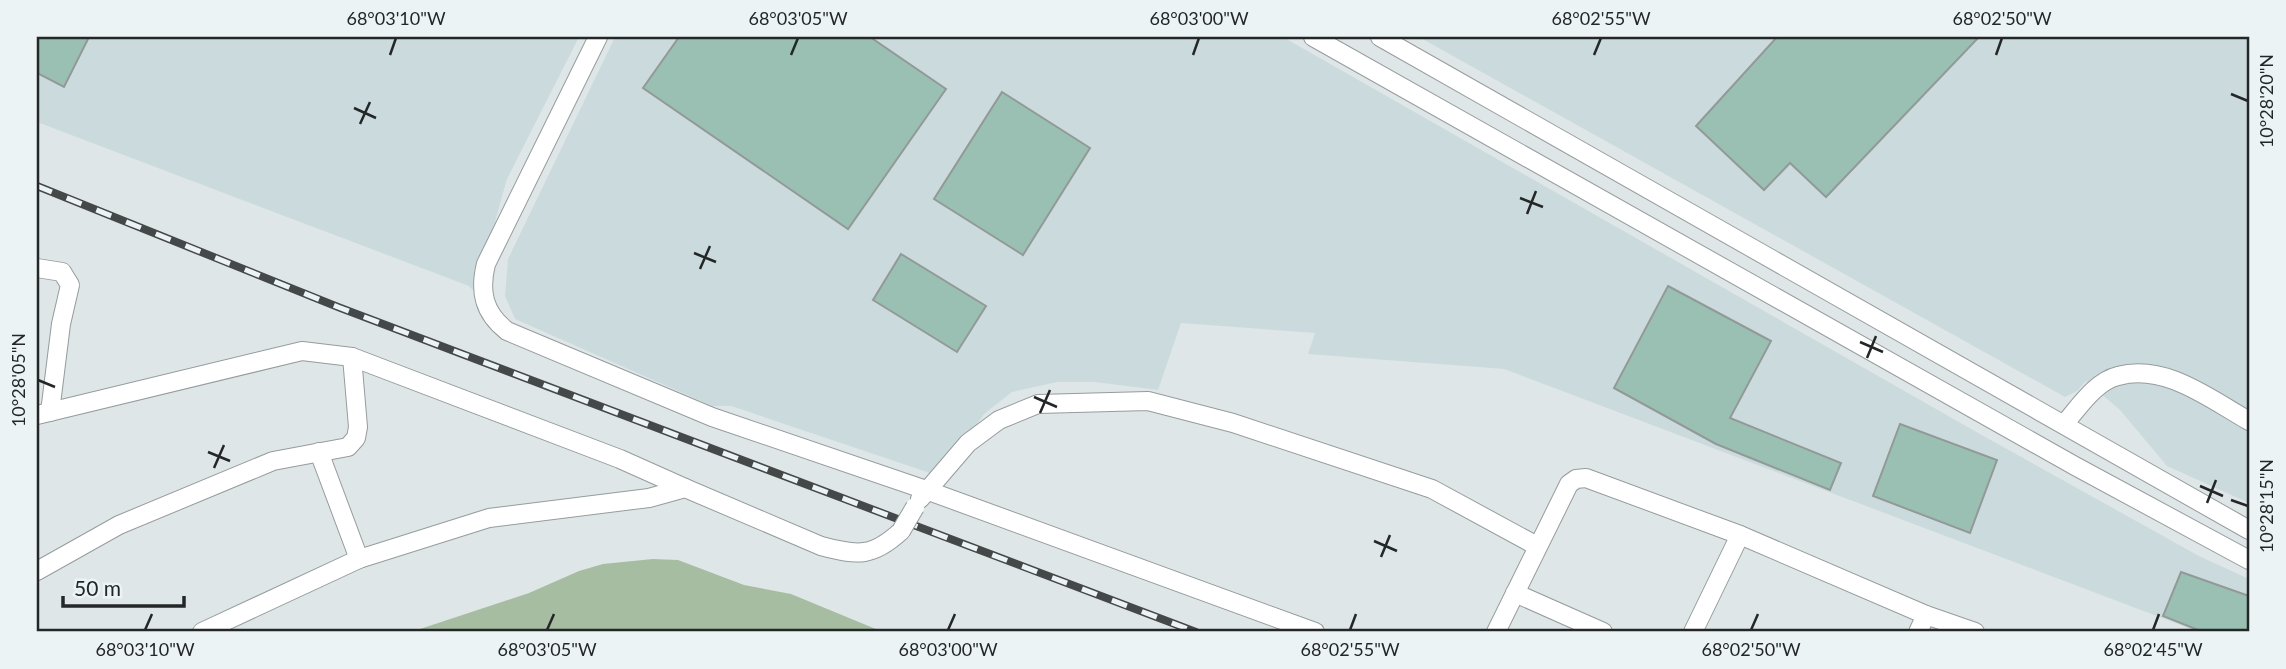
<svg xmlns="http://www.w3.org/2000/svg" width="2286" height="669" viewBox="0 0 2286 669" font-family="Lato,sans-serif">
  <rect width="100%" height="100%" fill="#dfe6e7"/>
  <g fill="#cbdbdd">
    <path d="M37 37H579L507 179 496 218 481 299 469 286 37 122Z"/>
    <path d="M615 37H1283L1980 434 2199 556 2249 579V632H2199L1504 369 1308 354 1315 333 1181 323 1158 390 1095 382H1057L1012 392 984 414 946 466 933 474 731 406H712L515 319 505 296 508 259Z"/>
    <path d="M1419 37H2249V503L2167 466 2120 410 2086 381 2077 391 2065 397Z"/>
  </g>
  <path fill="#a6bda2" d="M653 559 678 560 744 585 791 594 883 632H411L529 593 579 571 603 564Z"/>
  <g fill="#99c0b3" stroke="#939997" stroke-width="2">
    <path d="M37 37H89L64 87 37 73Z"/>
    <path d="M679 37H870L946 89 848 229 643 88Z"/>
    <path d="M1777 37H1979L1826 197 1790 163 1764 190 1696 126Z"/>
    <path d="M1002 92 1090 148 1023 255 934 199Z"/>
    <path d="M901 254 986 306 957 352 873 300Z"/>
    <path d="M1668 286 1771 341 1730 418 1841 463 1830 490 1716 444 1614 388Z"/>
    <path d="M1900 424 1997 460 1970 533 1873 496Z"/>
    <path d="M2181 572 2249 596V632H2203L2163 616Z"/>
  </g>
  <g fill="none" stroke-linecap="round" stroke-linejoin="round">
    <defs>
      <g id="minor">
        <path d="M598 37 486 264C479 292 484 313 507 331L712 417 926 490 1315 632"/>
        <path d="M1313 37 2075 466 2249 560"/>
        <path d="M1380 37 2249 530"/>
        <path d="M37 268 62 272 70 285 61 324 50 412"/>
        <path d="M37 415 302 351 352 357 620 459 685 488"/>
        <path d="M2065 423C2079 407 2096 381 2118 376 2165 363 2210 399 2249 421"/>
        <path d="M319 452 359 559"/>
        <path d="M920 499 968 443 999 420 1038 404 1148 401 1233 423 1432 489 1537 546"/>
        <path d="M37 571 119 525 273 461 348 447 356 438 358 427 352 357"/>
        <path d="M1515 593 1603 632"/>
        <path d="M202 632 359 559 489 518 649 498 685 488 821 546C858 556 873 557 901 531"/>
        <path d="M1496 632 1569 484 1576 479 1586 478 1740 535 1926 615 1975 632"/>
        <path d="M1693 632 1740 535"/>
        <path d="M1918 632 1926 615"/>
      </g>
    </defs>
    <use href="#minor" stroke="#969c9d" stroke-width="20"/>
    <use href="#minor" stroke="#fff" stroke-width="18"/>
    <defs>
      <path id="rail" d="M37 186 338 307 1196 632"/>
    </defs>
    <use href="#rail" stroke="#454849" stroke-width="8"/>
    <use href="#rail" stroke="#ecf3f4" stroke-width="5" stroke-dasharray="16" stroke-linecap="butt"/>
    <defs>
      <path id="minor-bridge" d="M901 531 915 507"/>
    </defs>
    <use href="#minor-bridge" stroke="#969c9d" stroke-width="20" stroke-linecap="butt"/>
    <use href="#minor-bridge" stroke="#fff" stroke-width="18"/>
  </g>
  <path fill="none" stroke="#242727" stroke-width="2.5" d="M390 55 396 38M791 55 798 38M1193 55 1199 38M1594 55 1601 38M1996 55 2002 38M2231 94 2248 101M354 108 376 118M360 124 370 102M1520 198 1543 207M1527 214 1536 191M694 253 716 262M700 269 710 246M1860 342 1883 352M1867 358 1876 336M38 380 55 387M1034 397 1057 407M1040 413 1050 390M208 452 230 461M214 468 224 445M2200 486 2223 496M2231 500 2248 506M2207 503 2216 480M1374 541 1397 551M1381 557 1390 535M145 630 152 614M547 630 554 614M948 630 955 614M1350 630 1356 614M1751 630 1758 614M2153 630 2159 614"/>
  <rect width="2286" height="669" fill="none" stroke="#ecf3f4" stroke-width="77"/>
  <path d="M63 596v10h121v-10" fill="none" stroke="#242727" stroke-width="3.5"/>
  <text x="74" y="596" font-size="21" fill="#242727" stroke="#ecf3f4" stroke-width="5" paint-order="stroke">50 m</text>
  <rect x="38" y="38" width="2210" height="592" fill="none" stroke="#242727" stroke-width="2.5"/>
  <g font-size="18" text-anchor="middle" fill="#242727">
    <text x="396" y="25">68°03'10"W</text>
    <text x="798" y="25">68°03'05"W</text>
    <text x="1199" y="25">68°03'00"W</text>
    <text x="1601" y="25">68°02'55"W</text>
    <text x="2002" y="25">68°02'50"W</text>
    <text transform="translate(2267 101) rotate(-90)" y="6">10°28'20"N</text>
    <text transform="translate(19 380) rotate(-90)" y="6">10°28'05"N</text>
    <text transform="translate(2267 506) rotate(-90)" y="6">10°28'15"N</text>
    <text x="145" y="656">68°03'10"W</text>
    <text x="547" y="656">68°03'05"W</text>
    <text x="948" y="656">68°03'00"W</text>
    <text x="1350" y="656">68°02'55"W</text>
    <text x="1751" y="656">68°02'50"W</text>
    <text x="2153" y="656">68°02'45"W</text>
  </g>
</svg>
